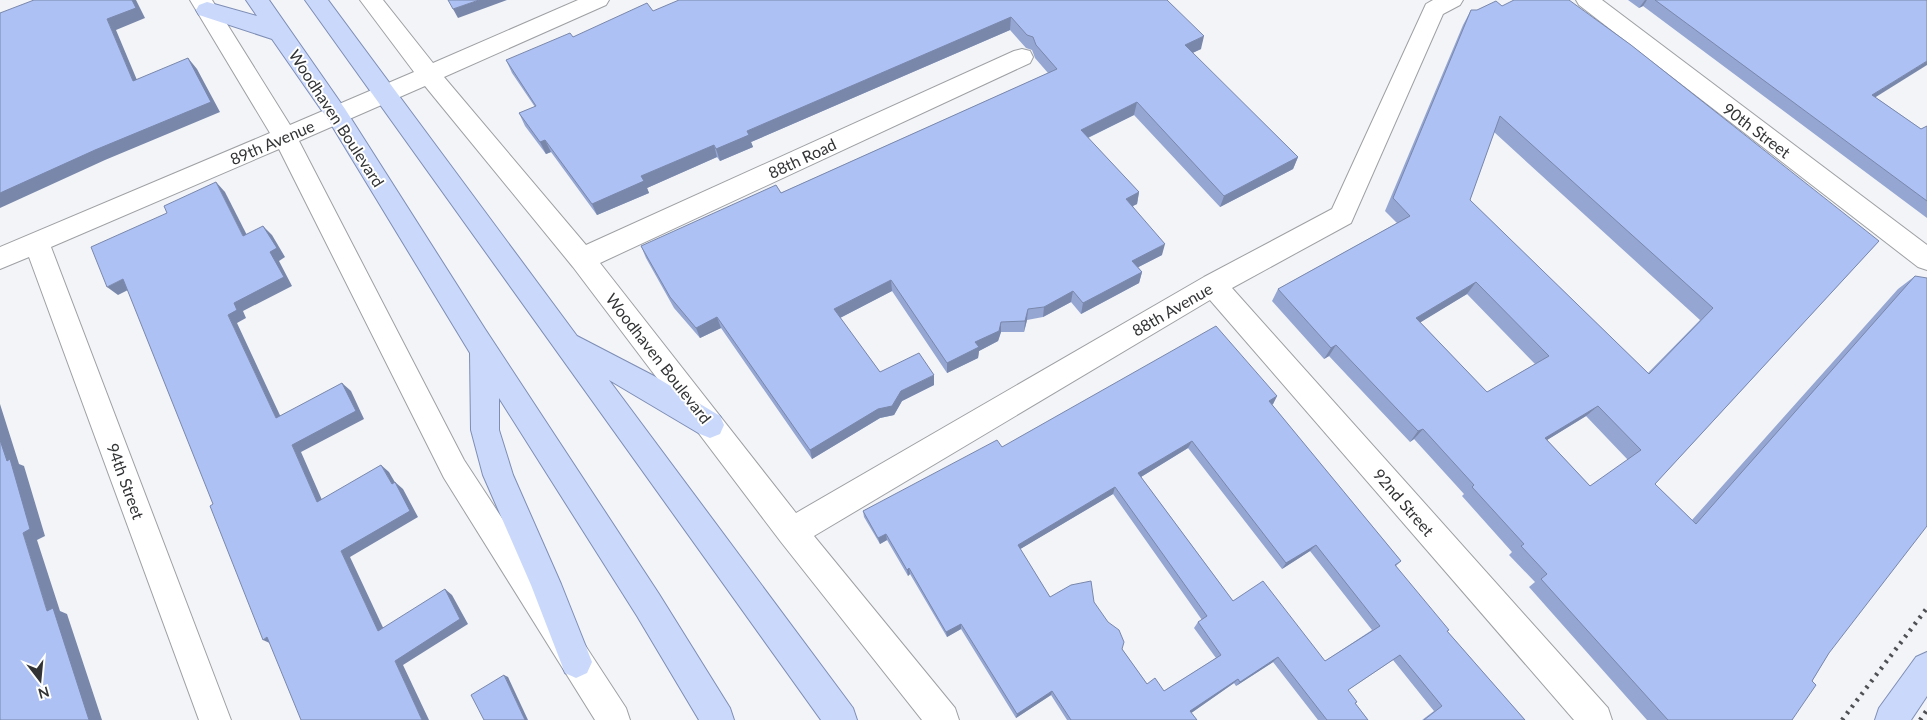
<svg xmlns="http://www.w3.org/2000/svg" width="1927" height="720" viewBox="0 0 1927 720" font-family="Lato,sans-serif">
  <rect width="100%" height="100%" fill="#f2f4f8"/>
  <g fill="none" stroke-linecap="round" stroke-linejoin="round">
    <defs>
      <g id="minor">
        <path d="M190 0H212L290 125 414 72 360 0H383L433 63 578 0H609L606 5 444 77 586 245 1014 51 1022 49 1030 51 1033 57 1030 63 600 263 796 513 1204 277 1332 209 1426 4 1433 0H1463L1460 5 1443 14 1351 223 1232 288 1608 708 1612 720H1574L1210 300 814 536 955 708 959 720H922L781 542 573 267 425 86 299 141 464 460 626 708 630 720H595L444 478 279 149 51 247 231 720H199L29 257 0 269V247L270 133Z"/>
        <path d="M1576 0H1602L1927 245V270L1918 267 1579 5Z"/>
      </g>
      <g id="major">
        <path d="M246 0H269L345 109 485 329 659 594 730 708 734 720H699L637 616 499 398V430L513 475 561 584 592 662 587 673 576 678 565 673 531 585 483 475 471 430 470 353 329 121 272 39 199 15 196 10 199 5 207 2 257 16Z"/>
        <path d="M305 0H328L577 336 654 376 720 416 724 425 720 434 710 438 700 434 609 380 853 708 857 720H821Z"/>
        <path d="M1927 652V696L1911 720H1875L1879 708 1916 657Z"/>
      </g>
    </defs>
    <use href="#minor" stroke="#9ea0a3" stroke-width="2"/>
    <use href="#major" stroke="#7e8db4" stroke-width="2"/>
    <use href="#minor" fill="#fff" fill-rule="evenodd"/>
    <use href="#major" fill="#cad8fb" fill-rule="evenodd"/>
    <g stroke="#4f5053" stroke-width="4.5" stroke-dasharray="2.5 5.5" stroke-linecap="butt">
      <path d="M1842 720 1927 608"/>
      <path d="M1920 720 1927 710"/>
    </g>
  </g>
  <g fill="#95a6d2" fill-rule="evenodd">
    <path d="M1167 0 1201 49 1192 53 1298 157 1293 169 1220 207 1134 115 1088 138 1139 192 1137 204 1133 206 1162 255 1138 267 1142 272 1139 283 1081 314 1071 302 1043 317 1027 320 1024 332H1001L998 341 979 351 978 358 947 373 892 291 840 318 880 372 934 385 902 401 894 415 880 418 812 459 721 328 700 338 674 308 646 258 641 246 781 193 1048 73 1035 58 1032 50 1026 48 1010 30 751 142 753 147 720 161 717 157 647 188 649 193 597 215 551 152 546 154 525 126 519 113 535 107 512 73 506 60 573 37 653 11Z"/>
    <path d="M1628 0H1927L1875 97 1921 129 1927 126V218L1643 6 1639 8Z"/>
    <path d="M1502 6 1879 241 1655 484 1692 520 1898 289 1915 276 1829 653 1812 681 1792 720H1647L1529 587 1535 582 1509 555 1512 552 1462 496 1464 494 1414 439 1410 442 1329 356 1324 359 1272 301 1278 289 1397 223 1385 211 1463 25 1471 10H1477ZM1494 132 1700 320 1648 373 1470 200ZM1467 294 1535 364 1487 392 1420 322ZM1586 416 1628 460 1590 486 1547 440Z"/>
    <path d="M1277 396 1273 404 1272 405 1401 561 1396 566 1447 631 1525 720H1422L1434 711 1393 660 1348 690 1355 703 1368 720H1318L1273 662 1236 686 1234 683 1191 713 1197 720H1067L1051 695 1016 718 961 629 947 637 910 574 908 576 887 540 880 544 864 517 863 511 1002 447ZM1188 448 1282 569 1310 551 1372 630 1325 661 1233 601 1141 477ZM1113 494 1202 620 1198 622 1194 628 1216 658 1164 691 1147 684 1122 649 1094 602 1050 597 1020 549Z"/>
  </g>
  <g fill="#7987ab">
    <path d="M132 0H136L145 18 116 30 142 92 133 81 107 19Z"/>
    <path d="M479 0H507L458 18 453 9Z"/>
    <path d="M1645 0H1647L1643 6 1639 8Z"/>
    <path d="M1011 17 1010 30 751 142 753 147 720 161 716 149 747 131Z"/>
    <path d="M1204 36 1201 49 1182 58 1185 45Z"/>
    <path d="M188 58 197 69 220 112 105 160 0 208V193Z"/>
    <path d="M1927 61V65L1863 105 1872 95Z"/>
    <path d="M1137 102 1134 115 1079 142 1081 130Z"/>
    <path d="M545 140 551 152 546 154 540 142Z"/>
    <path d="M714 145 717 157 647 188 649 193 597 215 592 204 641 176Z"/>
    <path d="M1298 157 1293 169 1220 207 1224 196Z"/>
    <path d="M216 182 225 192 252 245 243 236Z"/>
    <path d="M1139 192 1137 204 1124 210 1126 199Z"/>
    <path d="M263 226 272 235 285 257 279 261 292 286 243 311 246 318 237 323 285 426 276 418 228 315 234 303 270 252Z"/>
    <path d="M1165 244 1162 255 1129 272 1132 261Z"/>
    <path d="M1142 272 1139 283 1081 314 1083 303Z"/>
    <path d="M123 279 134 287 118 295 107 287Z"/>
    <path d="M891 280 892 291 836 320 834 309Z"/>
    <path d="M1476 282 1467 294 1408 330 1416 318Z"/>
    <path d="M1073 291 1071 302 1043 317 1044 307Z"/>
    <path d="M1028 309 1027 320 1024 332 1025 321Z"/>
    <path d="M717 317 721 328 700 338 696 328Z"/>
    <path d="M1001 322V332L998 341 979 351 978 358 947 373V363Z"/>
    <path d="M1336 345 1329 356 1324 359 1331 348Z"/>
    <path d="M934 375V385L902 401 894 415 880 418 812 459 810 450 901 391Z"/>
    <path d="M342 383 351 391 364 419 301 452 326 509 317 502 292 445Z"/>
    <path d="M1277 396 1273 404 1264 409 1269 401Z"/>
    <path d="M0 404 19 464 24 466 45 536 37 540 60 611 67 614 102 720H89L47 611 23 533 0 440Z"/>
    <path d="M1598 406 1586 416 1534 448 1545 438Z"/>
    <path d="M1423 429 1414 439 1410 442 1418 431Z"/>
    <path d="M1192 441 1188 448 1136 480 1138 473Z"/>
    <path d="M381 465 389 472 396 484 395 482 403 489 418 517 350 557 387 636 378 631 341 551 392 484Z"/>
    <path d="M1115 487 1113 494 1017 551 1018 545Z"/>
    <path d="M886 534 887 540 880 544 878 538Z"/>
    <path d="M1316 545 1310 551 1282 569 1286 563Z"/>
    <path d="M909 568 910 574 908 576 907 570Z"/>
    <path d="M445 589 452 595 468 624 403 665 429 720H422L395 661Z"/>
    <path d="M961 624V629L947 637 946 632Z"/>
    <path d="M267 637 274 645 263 640Z"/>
    <path d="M1278 657 1273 662 1236 686 1240 682Z"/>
    <path d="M504 675 508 677 528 720H525Z"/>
    <path d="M1238 679 1234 683 1187 716 1190 711Z"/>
    <path d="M1052 691 1051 695 1016 718 1017 714Z"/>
  </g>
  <g fill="#adc1f4" stroke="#7987ab" fill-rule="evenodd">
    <path d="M34 0H132L136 8 107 19 133 81 188 58 211 102 95 150 0 193V13Z"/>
    <path d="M448 0H479L453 9Z"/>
    <path d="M679 0H1167L1204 36 1185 45 1298 157 1224 196 1137 102 1081 130 1139 192 1126 199 1165 244 1132 261 1142 272 1083 303 1073 291 1044 307 1028 309 1025 321 1001 322 999 331 975 342 979 347 947 363 891 280 834 309 880 372 919 353 934 375 901 391 892 406 878 409 810 450 717 317 696 328 670 297 641 246 776 185 781 193 1057 69 1036 45 1033 37 1027 35 1011 17 747 131 749 135 716 149 714 145 641 176 644 181 592 204 545 140 540 142 519 113 536 106 506 60 570 33 573 37 647 3 653 11Z"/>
    <path d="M1514 0H1569L1631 45 1879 241 1655 484 1696 524 1915 276 1927 278V526L1829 653 1812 681 1816 685 1792 720H1668L1541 579 1547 574 1521 546 1524 544 1472 487 1474 485 1423 429 1418 431 1336 345 1331 348 1278 289 1410 216 1393 198 1471 10H1477L1496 1 1502 6ZM1500 116 1713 308 1649 374 1470 200ZM1476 282 1549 356 1487 392 1416 318ZM1598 406 1641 450 1590 486 1545 438Z"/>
    <path d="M1655 0H1927V61L1872 95 1921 129 1927 126V201Z"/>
    <path d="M216 182 243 236 263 226 277 248 270 252 284 277 234 303 237 310 228 315 276 418 342 383 356 411 292 445 317 502 381 465 392 484 395 482 410 511 341 551 378 631 445 589 460 619 395 661 422 720H301L267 637 263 640 210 506 213 504 123 279 107 287 91 247 167 213 164 206Z"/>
    <path d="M1216 326 1277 396 1269 401 1401 561 1395 565 1449 630 1447 631 1525 720H1424L1442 706 1400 655 1348 690 1357 702 1355 703 1368 720H1327L1278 657 1240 682 1238 679 1190 711 1197 720H1071L1052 691 1017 714 961 624 946 632 909 568 907 570 886 534 878 538 863 511 997 440 1002 447ZM1192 441 1286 563 1316 545 1380 626 1325 661 1263 581 1233 601 1138 473ZM1115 487 1207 616 1198 622 1221 655 1164 691 1155 678 1147 684 1122 649 1124 642 1119 630 1108 622 1094 602 1091 581 1071 585 1050 597 1018 545Z"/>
    <path d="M0 440 7 461 10 459 30 529 23 533 47 611 53 608 89 720H0Z"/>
    <path d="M504 675 525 720H484L471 695Z"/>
  </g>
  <g text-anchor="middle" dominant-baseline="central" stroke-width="4" stroke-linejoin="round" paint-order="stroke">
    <g font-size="16" fill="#323335" stroke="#fff">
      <text transform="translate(337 118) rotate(57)">Woodhaven Boulevard</text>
      <text transform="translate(1757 130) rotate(37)">90th Street</text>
      <text transform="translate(272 142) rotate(-23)">89th Avenue</text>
      <text transform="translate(802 158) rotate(-25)">88th Road</text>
      <text transform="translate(1172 309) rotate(-30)">88th Avenue</text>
      <text transform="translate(659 358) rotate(52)">Woodhaven Boulevard</text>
      <text transform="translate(126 481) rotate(70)">94th Street</text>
      <text transform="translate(1404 502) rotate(49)">92nd Street</text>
    </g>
  </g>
  <g transform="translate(40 680) rotate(164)" stroke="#ffffff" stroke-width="4" paint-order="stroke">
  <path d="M0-4L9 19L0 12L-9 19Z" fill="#323335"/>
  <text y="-8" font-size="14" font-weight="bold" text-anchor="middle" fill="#323335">N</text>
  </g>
</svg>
